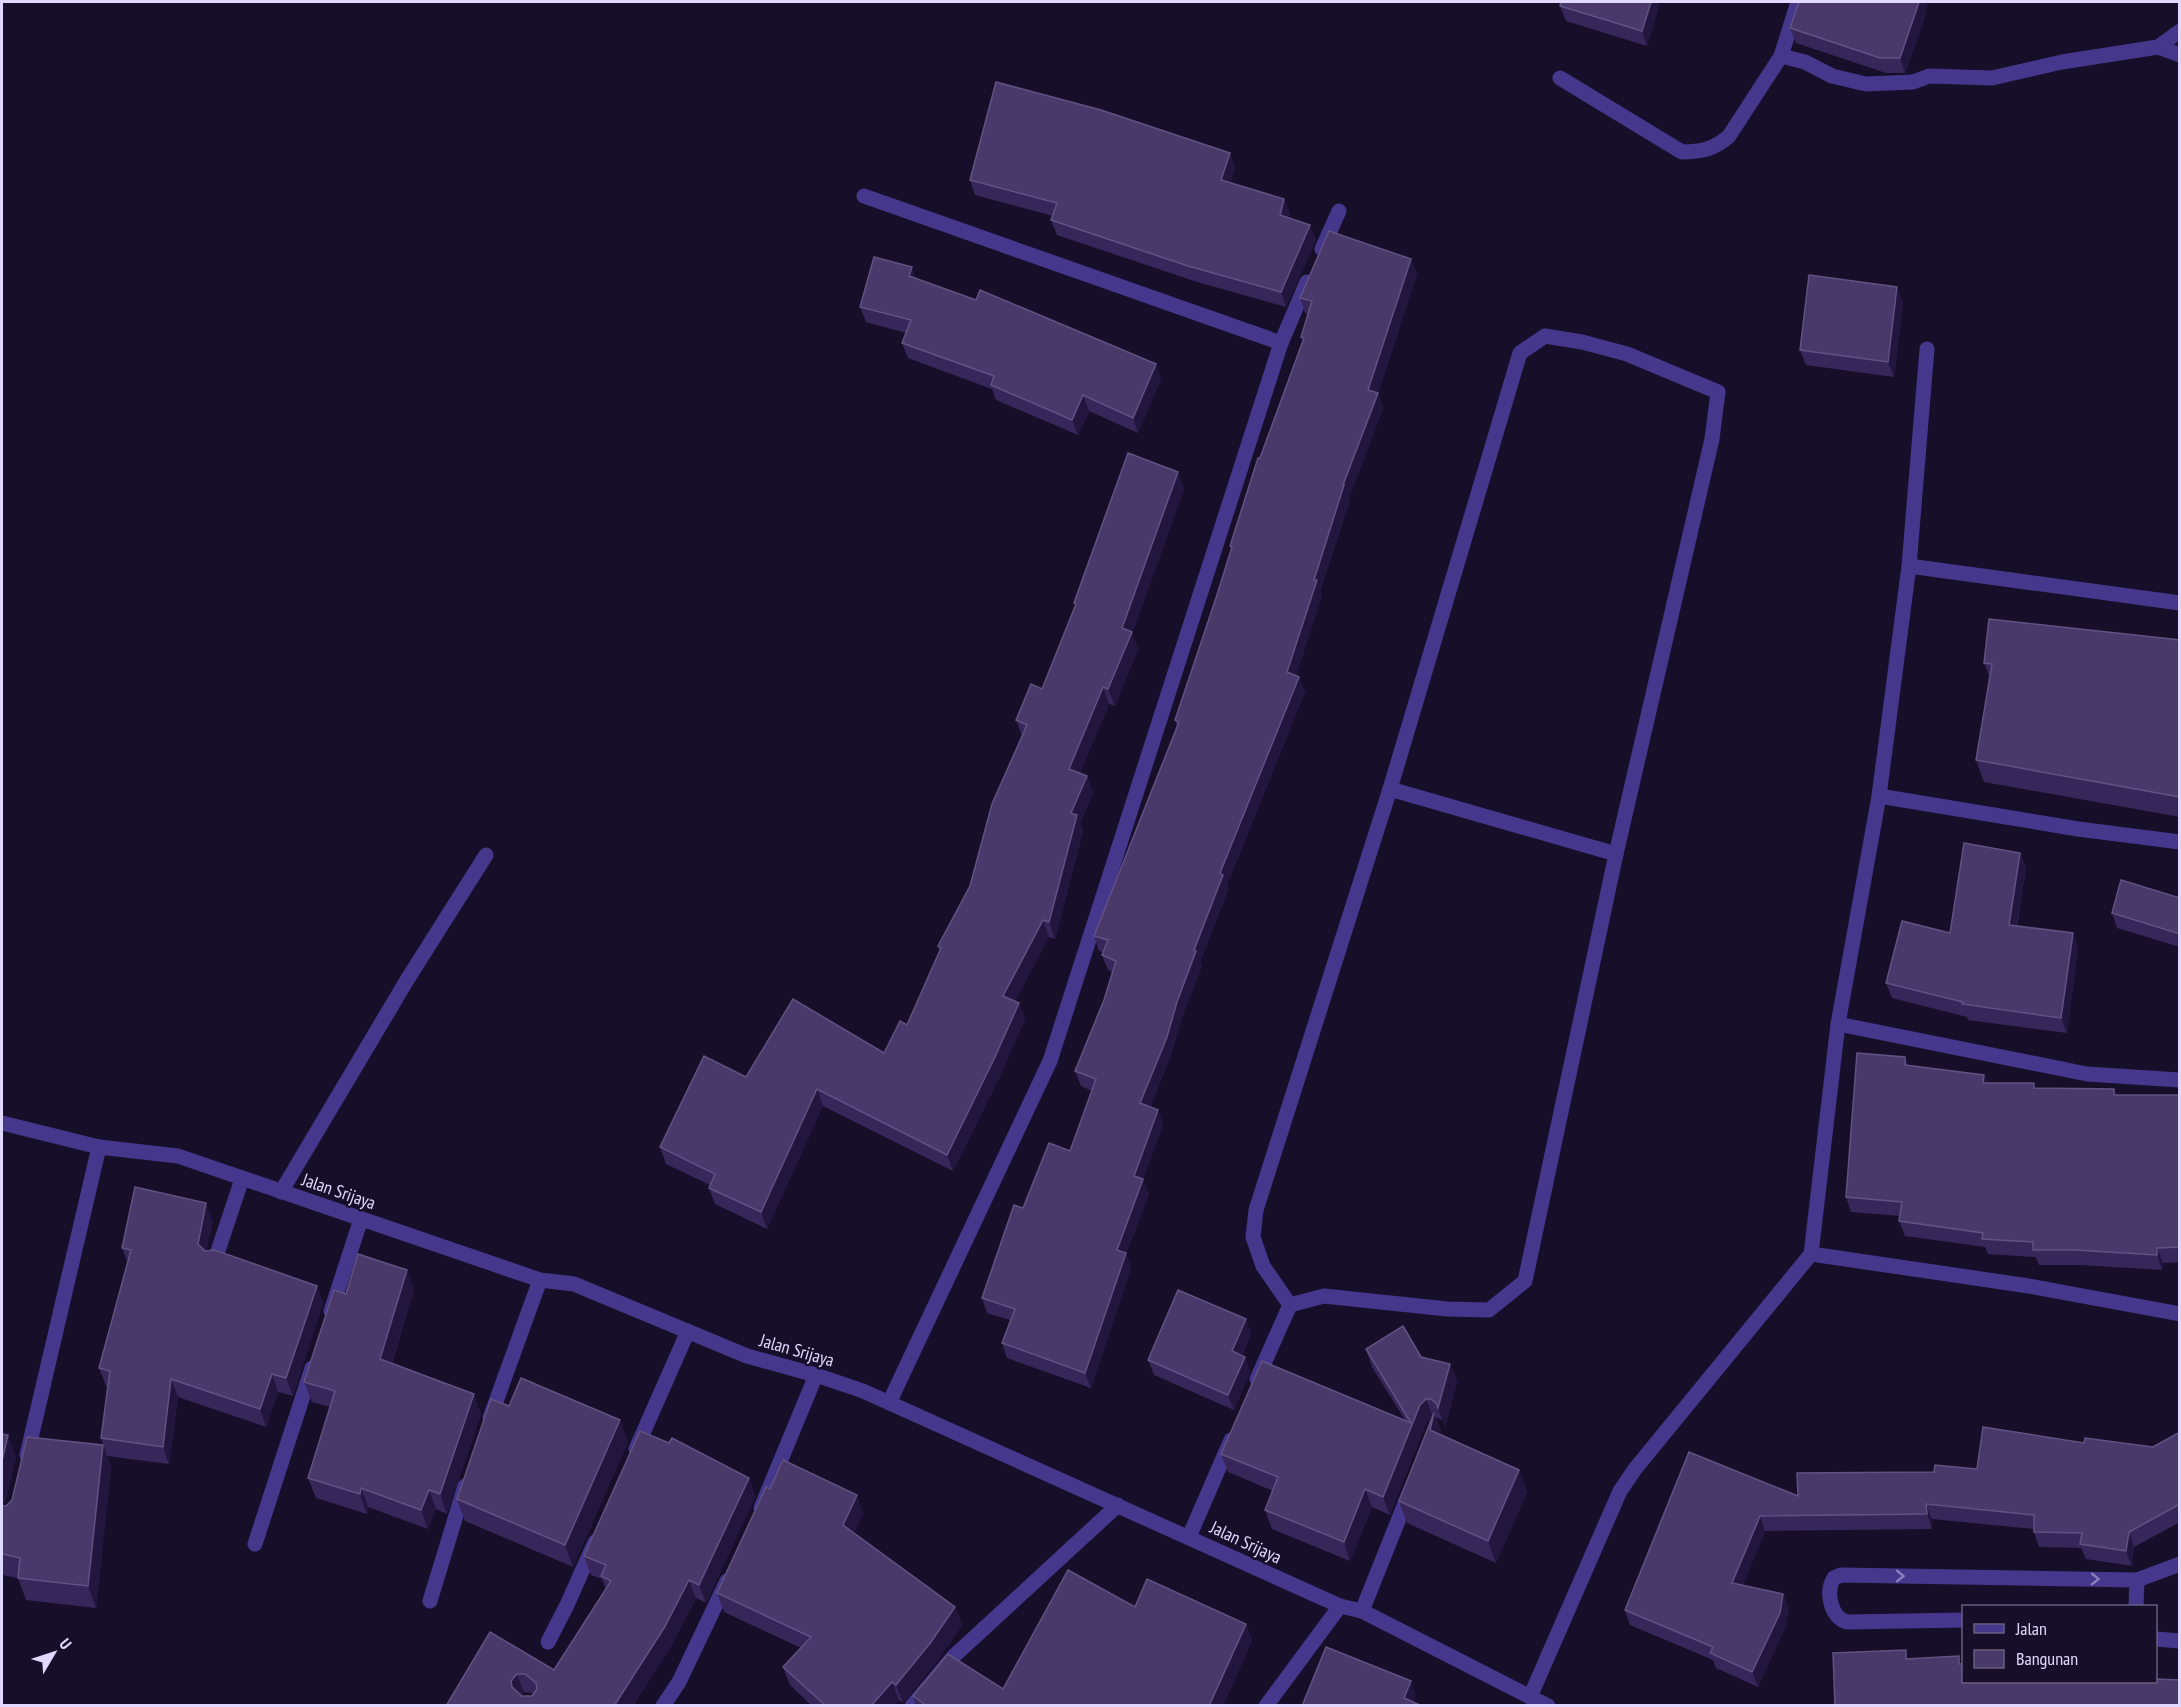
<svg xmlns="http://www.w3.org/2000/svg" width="2181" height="1707" viewBox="0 0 2181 1707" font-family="'PT Sans Narrow',sans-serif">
  <rect width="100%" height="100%" fill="#170f2a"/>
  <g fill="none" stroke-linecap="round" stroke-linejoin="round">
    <path stroke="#44378c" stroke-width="15" d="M281 1192 407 980 486 855"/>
    <g stroke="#44378c" stroke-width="15">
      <path d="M1798 2 1781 56 1805 62 1832 76 1866 84 1913 82 1929 76 1992 78 2062 62 2158 47 2180 31"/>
      <path d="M2158 47 2180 55"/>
      <path d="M1560 78 1682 152C1701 152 1715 149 1729 136L1781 56"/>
      <path d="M864 196 1281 343"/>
      <path d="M1322 249 1339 211"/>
      <path d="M1909 566 2180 603"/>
      <path d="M1390 789 1616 854 1525 1281 1489 1310 1447 1309 1324 1296 1290 1305 1263 1266 1253 1237 1256 1210Z"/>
      <path d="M1390 789 1520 353 1545 336 1582 342 1627 354 1718 392 1712 439 1616 854"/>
      <path d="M1879 796 2078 829 2180 842"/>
      <path d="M1838 1024 2087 1074 2180 1080"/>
      <path d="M1811 1254 2029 1286 2180 1314"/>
      <path d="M215 1260 242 1179"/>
      <path d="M331 1311 361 1219"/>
      <path d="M1257 1379 1290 1305"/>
      <path d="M889 1403 1050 1061 1281 343 1307 282"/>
      <path d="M490 1418 540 1280"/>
      <path d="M636 1449 688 1331"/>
      <path d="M27 1455 99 1147"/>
      <path d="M761 1508 816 1375"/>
      <path d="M1189 1537 1231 1440"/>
      <path d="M255 1544 312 1368"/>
      <path d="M430 1601 465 1486"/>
      <path d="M2136 1606 2137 1580"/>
      <path d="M1362 1611 1410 1491"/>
      <path d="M1964 1620 1847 1622C1831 1618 1825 1592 1834 1578L1841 1575 2137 1580 2180 1564"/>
      <path d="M2156 1639 2180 1641"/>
      <path d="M548 1642 567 1605 595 1542"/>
      <path d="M1530 1697 1620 1491 1635 1469 1811 1254 1838 1024 1879 796 1909 566 1927 349"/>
      <path d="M663 1706 679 1682 727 1581"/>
      <path d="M912 1706 954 1656 1118 1505"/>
      <path d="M1266 1706 1340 1606"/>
    </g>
    <path stroke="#44378c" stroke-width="15" d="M2 1123 99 1147 178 1156 540 1280 574 1284 747 1356 816 1375 863 1391 1340 1606 1362 1611 1548 1706"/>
  </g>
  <g fill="#372659" fill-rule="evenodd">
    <path d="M1660 2 1647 46 1566 21 1560 6Z"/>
    <path d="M1925 17 1905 73H1886L1796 43 1790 28Z"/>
    <path d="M1230 153 1235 168 1230 183 1284 199 1290 214 1288 218 1310 225 1316 240 1286 307 1194 281 1057 235 1051 220 1053 216 975 195 970 180Z"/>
    <path d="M1411 259 1417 274 1378 393 1383 408 1349 498 1350 500 1320 591 1322 595 1296 675 1299 677 1305 692 1227 885 1228 890 1200 962 1202 966 1182 1017 1172 1052 1150 1107 1158 1110 1163 1125 1143 1179 1149 1194 1126 1254 1131 1268 1091 1388 1007 1358 1002 1343 1010 1320 987 1313 982 1298 1023 1208 1070 1151 1092 1091 1081 1086 1075 1071 1104 1000 1112 972 1108 970 1102 955 1104 952 1099 951 1094 936 1177 726 1175 720 1216 598 1231 550 1230 546 1260 458 1303 342 1301 337 1308 314 1305 313 1300 298Z"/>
    <path d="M915 278 1156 364 1161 379 1138 433 1089 411 1078 435 996 400 992 389 908 358 902 343 906 333 866 322 860 307Z"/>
    <path d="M1903 302 1894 377 1806 365 1800 350Z"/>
    <path d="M1184 489 1132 634 1138 649 1115 706 1109 704 1080 773 1087 776 1093 793 1080 823 1083 831 1055 939 1049 937 1015 1001 1019 1003 1025 1019 1001 1074 953 1171 823 1106 767 1229 715 1204 709 1188 710 1185 666 1164 660 1147 746 1077 884 1053 907 1025 940 951 938 946 970 886 1022 736 1016 720 1042 689 1075 606 1074 603Z"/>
    <path d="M2180 640V817L1984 782 1976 760 1990 678 1984 663Z"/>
    <path d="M2020 853 2026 868 2017 926 2078 948 2067 1033 1968 1020 1967 1017 1892 998 1886 983 1950 933Z"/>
    <path d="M2180 898V947L2117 928 2112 913Z"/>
    <path d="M1905 1057 1908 1065 1984 1075 1988 1083 2036 1088 2114 1089 2116 1095H2180V1262L2163 1263 2162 1270 2080 1265H2039L2036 1257 1988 1254 1985 1247 1905 1236 1899 1221 1900 1216 1851 1212 1846 1197Z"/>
    <path d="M213 1221 206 1251 317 1286 323 1303 293 1396 278 1392 266 1427 178 1397 169 1464 107 1456 101 1438 107 1387 106 1386 99 1368 128 1263 122 1248Z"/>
    <path d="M414 1289 392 1364 481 1414 447 1514 436 1509 428 1529 368 1507 367 1514 316 1498 308 1478 330 1407 312 1402 304 1382 346 1294Z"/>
    <path d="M1246 1319 1251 1334 1242 1356 1245 1357 1250 1372 1234 1410 1154 1375 1148 1360Z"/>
    <path d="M1366 1349 1421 1357 1450 1364 1457 1382 1445 1427 1443 1421 1438 1418H1436L1442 1436 1519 1470 1527 1492 1496 1563 1407 1523 1399 1501 1432 1418 1426 1423 1390 1515 1372 1507 1350 1561 1272 1529 1265 1510 1273 1491 1228 1472 1221 1454 1405 1420 1372 1367Z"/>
    <path d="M509 1406 628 1442 573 1567 465 1521 457 1499Z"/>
    <path d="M2180 1432V1522L2134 1547 2132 1566 2086 1559 2081 1548 2039 1547 2034 1532V1529L1932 1519V1529L1765 1531 1743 1585 1783 1594 1789 1609 1785 1628 1758 1687 1716 1668 1713 1660 1630 1625 1625 1610 1689 1452 1798 1496 1934 1472 1977 1469 2084 1443 2153 1447Z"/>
    <path d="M2 1434 16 1457 4 1506H6L103 1445 111 1467 96 1608 26 1600 18 1578 2 1575Z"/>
    <path d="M749 1478 755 1497 706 1603 696 1598 671 1646 633 1706H446L490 1632 554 1670 606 1589 602 1579 591 1575 584 1556ZM524 1692 532 1693 533 1694 532 1696H522L521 1695Z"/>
    <path d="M770 1489 863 1513 854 1533 955 1607 962 1625 938 1660 903 1703 899 1700 894 1706H812L790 1685 783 1667 801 1648 724 1612 717 1593Z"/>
    <path d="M1135 1607 1246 1624 1252 1640 1223 1706H916L913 1696 1003 1689Z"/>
  </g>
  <g fill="#22153e">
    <path d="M1651 2H1660L1647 46 1642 31Z"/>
    <path d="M1919 2H1928L1925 17 1905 73 1900 58Z"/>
    <path d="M1230 153 1235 168 1226 195 1221 180Z"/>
    <path d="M1284 199 1290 214 1285 230 1280 215Z"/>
    <path d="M1310 225 1316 240 1286 307 1281 292Z"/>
    <path d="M1411 259 1417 274 1378 393 1383 408 1349 498 1350 500 1320 591 1322 595 1292 687 1287 672 1343 485 1368 390Z"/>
    <path d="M912 267 917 282 909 276Z"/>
    <path d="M1897 287 1903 302 1894 377 1888 362Z"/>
    <path d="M1156 364 1161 379 1138 433 1133 418Z"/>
    <path d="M1083 395 1089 411 1078 435 1072 420Z"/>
    <path d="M1178 472 1184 489 1132 634 1138 649 1115 706 1108 689 1122 628Z"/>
    <path d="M1299 677 1305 692 1227 885 1228 890 1200 962 1202 966 1182 1017 1172 1052 1145 1118 1140 1103 1177 1002 1220 873Z"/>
    <path d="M1103 687 1109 704 1075 785 1069 769Z"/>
    <path d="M1087 776 1093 793 1080 823 1083 831 1055 939 1049 922 1071 813Z"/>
    <path d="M2020 853 2026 868 2014 940 2009 925Z"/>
    <path d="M1043 920 1049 937 1009 1012 1003 996Z"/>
    <path d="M2073 933 2078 948 2067 1033 2061 1018Z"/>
    <path d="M1019 1003 1025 1019 1001 1074 953 1171 947 1155Z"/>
    <path d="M1984 1075 1990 1089 1983 1083Z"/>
    <path d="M817 1089 823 1106 767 1229 761 1212Z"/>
    <path d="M1158 1110 1163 1125 1139 1191 1134 1176Z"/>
    <path d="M1143 1179 1149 1194 1126 1254 1131 1268 1091 1388 1085 1373 1117 1250Z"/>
    <path d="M206 1203 213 1221 204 1261 198 1244Z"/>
    <path d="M2157 1248 2163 1263 2162 1270 2157 1255Z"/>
    <path d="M407 1270 414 1289 387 1379 380 1359Z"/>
    <path d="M317 1286 323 1303 293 1396 286 1378Z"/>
    <path d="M1246 1319 1251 1334 1237 1366 1232 1351Z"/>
    <path d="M1245 1357 1250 1372 1234 1410 1228 1395Z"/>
    <path d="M1450 1364 1457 1382 1445 1427 1438 1408Z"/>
    <path d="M272 1374 278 1392 266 1427 260 1409Z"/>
    <path d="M171 1379 178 1397 169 1464 163 1447Z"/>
    <path d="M474 1394 481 1414 447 1514 440 1494Z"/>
    <path d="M1426 1399 1433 1417 1434 1413 1442 1435 1438 1452 1430 1430 1433 1418 1426 1423 1390 1515 1383 1497 1420 1405Z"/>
    <path d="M620 1420 628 1442 573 1567 565 1545Z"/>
    <path d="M8 1435 16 1457 2 1517V1521V1461Z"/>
    <path d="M103 1445 111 1467 96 1608 88 1586Z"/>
    <path d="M1519 1470 1527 1492 1496 1563 1488 1541Z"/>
    <path d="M749 1478 755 1497 706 1603 699 1585Z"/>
    <path d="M361 1488 368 1507 367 1514 360 1494Z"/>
    <path d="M1365 1489 1372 1507 1350 1561 1344 1542Z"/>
    <path d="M429 1490 436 1509 428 1529 421 1510Z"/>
    <path d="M857 1495 863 1513 850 1543 843 1525Z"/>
    <path d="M1926 1504 1932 1519V1529L1927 1514Z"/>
    <path d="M1760 1516 1765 1531 1738 1598 1732 1583Z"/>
    <path d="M2129 1532 2134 1547 2132 1566 2126 1551Z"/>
    <path d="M689 1580 696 1598 671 1646 633 1706H614Z"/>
    <path d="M1783 1594 1789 1609 1785 1628 1758 1687 1752 1672Z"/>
    <path d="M955 1607 962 1625 938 1660 903 1703 896 1685Z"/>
    <path d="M1246 1624 1252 1640 1223 1706H1209Z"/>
    <path d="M517 1674 524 1692 517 1699 512 1687 511 1681Z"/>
    <path d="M1411 1681 1416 1695 1412 1706 1404 1698Z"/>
    <path d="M892 1682 899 1700 894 1706H871Z"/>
  </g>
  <g fill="#49396a" stroke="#615282" stroke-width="1.5" fill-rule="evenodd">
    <path d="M1561 2H1651L1642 31 1560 6Z"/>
    <path d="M1799 2H1919L1900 58H1880L1790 28Z"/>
    <path d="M996 82 1101 110 1230 153 1221 180 1284 199 1280 215 1310 225 1281 292 1188 266 1051 220 1057 203 970 180Z"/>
    <path d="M1329 231 1411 259 1368 390 1378 393 1343 485H1344L1314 580H1317L1287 672 1299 677 1220 873 1223 875 1194 950 1196 951 1177 1002 1167 1037 1140 1103 1158 1110 1134 1176 1143 1179 1117 1250 1126 1253 1085 1373 1002 1343 1015 1309 982 1298 1014 1205 1023 1208 1049 1143 1070 1151 1096 1079 1075 1071 1104 1000 1116 961 1102 955 1108 940 1094 936 1179 722 1175 720 1216 598 1232 547 1230 546 1258 458H1260L1304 338 1301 337 1312 301 1300 298Z"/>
    <path d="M874 257 912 267 909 276 976 300 980 290 1156 364 1133 418 1083 395 1072 420 991 385 994 376 902 343 911 320 860 307Z"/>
    <path d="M1809 275 1897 287 1888 362 1800 350Z"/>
    <path d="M1128 453 1178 472 1122 628 1132 632 1108 689 1103 687 1069 769 1087 776 1071 813 1077 815 1049 922 1043 920 1003 996 1019 1003 995 1057 947 1155 817 1089 761 1212 709 1188 715 1174 660 1147 704 1056 746 1077 793 999 884 1053 900 1021 907 1025 941 948 938 946 970 886 992 804 1027 725 1016 720 1031 684 1042 689 1076 604 1074 603Z"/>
    <path d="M1989 619 2180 640V797L1976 760 1992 664 1984 663Z"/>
    <path d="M1964 843 2020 853 2009 925 2073 933 2061 1018 1962 1004 1963 1002 1886 983 1902 921 1950 933Z"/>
    <path d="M2121 880 2180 898V934L2112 913Z"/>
    <path d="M1857 1053 1905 1057V1065L1984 1075 1983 1083H2034V1088L2114 1089V1095H2180V1247L2157 1248V1255L2075 1250H2033V1242L1982 1239 1983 1233 1899 1221 1902 1202 1846 1197Z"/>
    <path d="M135 1187 206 1203 198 1244 205 1251 215 1250 317 1286 286 1378 272 1374 260 1409 171 1379 163 1447 101 1438 110 1371 99 1368 131 1250 122 1248Z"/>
    <path d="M358 1254 407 1270 380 1359 474 1394 440 1494 429 1490 421 1510 361 1488 360 1494 308 1478 335 1391 304 1382 334 1290 346 1294Z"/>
    <path d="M1178 1290 1246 1319 1232 1351 1245 1357 1228 1395 1148 1360Z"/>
    <path d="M1403 1326 1421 1357 1450 1364 1438 1408 1436 1403 1431 1399H1426L1420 1405 1383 1497 1365 1489 1344 1542 1265 1510 1278 1477 1221 1454 1262 1361 1411 1423 1366 1349Z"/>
    <path d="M521 1378 620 1420 565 1545 457 1499 491 1399 509 1406Z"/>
    <path d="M1434 1413 1430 1430 1519 1470 1488 1541 1399 1501Z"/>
    <path d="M1983 1427 2084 1443 2085 1438 2153 1447 2180 1432V1504L2129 1532 2126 1551 2080 1544 2082 1533 2034 1532V1515L1926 1504 1927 1514 1760 1516 1732 1583 1783 1594 1780 1613 1752 1672 1710 1653 1713 1647 1625 1610 1689 1452 1798 1496 1797 1473 1934 1472 1935 1465 1977 1469Z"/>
    <path d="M640 1431 669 1443 672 1438 749 1478 699 1585 689 1580 664 1628 614 1706H446L490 1632 554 1670 611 1581 601 1576 606 1565 584 1556ZM517 1674H525L536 1683 537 1689 532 1696H522L512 1687 511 1681Z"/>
    <path d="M2 1434 8 1435 2 1461Z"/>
    <path d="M27 1437 103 1445 88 1586 18 1578 20 1558 2 1554V1506H6L12 1500Z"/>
    <path d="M783 1460 857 1495 843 1525 955 1607 931 1642 896 1685 892 1682 871 1706H826L783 1667 811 1637 717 1593 766 1487 770 1489Z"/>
    <path d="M1068 1570 1135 1607 1147 1579 1246 1624 1209 1706H927L913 1696 948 1654 1003 1689Z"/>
    <path d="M1326 1647 1411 1681 1404 1698 1422 1706H1302Z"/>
    <path d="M1906 1650V1659L1959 1656V1664H1964V1682H2156V1679L2180 1680V1706H1835L1833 1653Z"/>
  </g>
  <defs><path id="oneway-chevron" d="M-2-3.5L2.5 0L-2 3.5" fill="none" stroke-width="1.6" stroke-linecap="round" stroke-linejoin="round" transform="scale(1.5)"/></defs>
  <g stroke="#8b7fc0">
    <use href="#oneway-chevron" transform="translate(1900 1576) rotate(1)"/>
    <use href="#oneway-chevron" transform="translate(2095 1579) rotate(1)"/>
  </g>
  <g text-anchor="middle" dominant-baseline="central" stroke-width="5" stroke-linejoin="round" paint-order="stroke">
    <g font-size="18" fill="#e1d8ff" stroke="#170f2a">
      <text transform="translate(339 1191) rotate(19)">Jalan Srijaya</text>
      <text transform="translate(797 1350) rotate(16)">Jalan Srijaya</text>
      <text transform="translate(1246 1542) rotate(25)">Jalan Srijaya</text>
    </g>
  </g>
  <rect width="2181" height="1707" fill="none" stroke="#e1d8ff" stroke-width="6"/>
  <rect x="1962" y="1605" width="195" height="78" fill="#170f2a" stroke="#685f7f" stroke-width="1.5"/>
  <rect x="1974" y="1624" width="30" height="9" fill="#44378c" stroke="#685f7f" stroke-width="1.5"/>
  <text x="2016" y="1635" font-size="18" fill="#e1d8ff">Jalan</text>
  <rect x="1974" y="1650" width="30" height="18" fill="#49396a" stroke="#685f7f" stroke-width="1.5"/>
  <text x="2016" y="1665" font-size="18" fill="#e1d8ff">Bangunan</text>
  <g transform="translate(54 1653) rotate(51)" stroke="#170f2a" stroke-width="4.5" paint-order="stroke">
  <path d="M0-4.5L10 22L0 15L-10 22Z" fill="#e1d8ff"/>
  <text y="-9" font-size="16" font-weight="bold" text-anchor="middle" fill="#e1d8ff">U</text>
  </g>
</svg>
